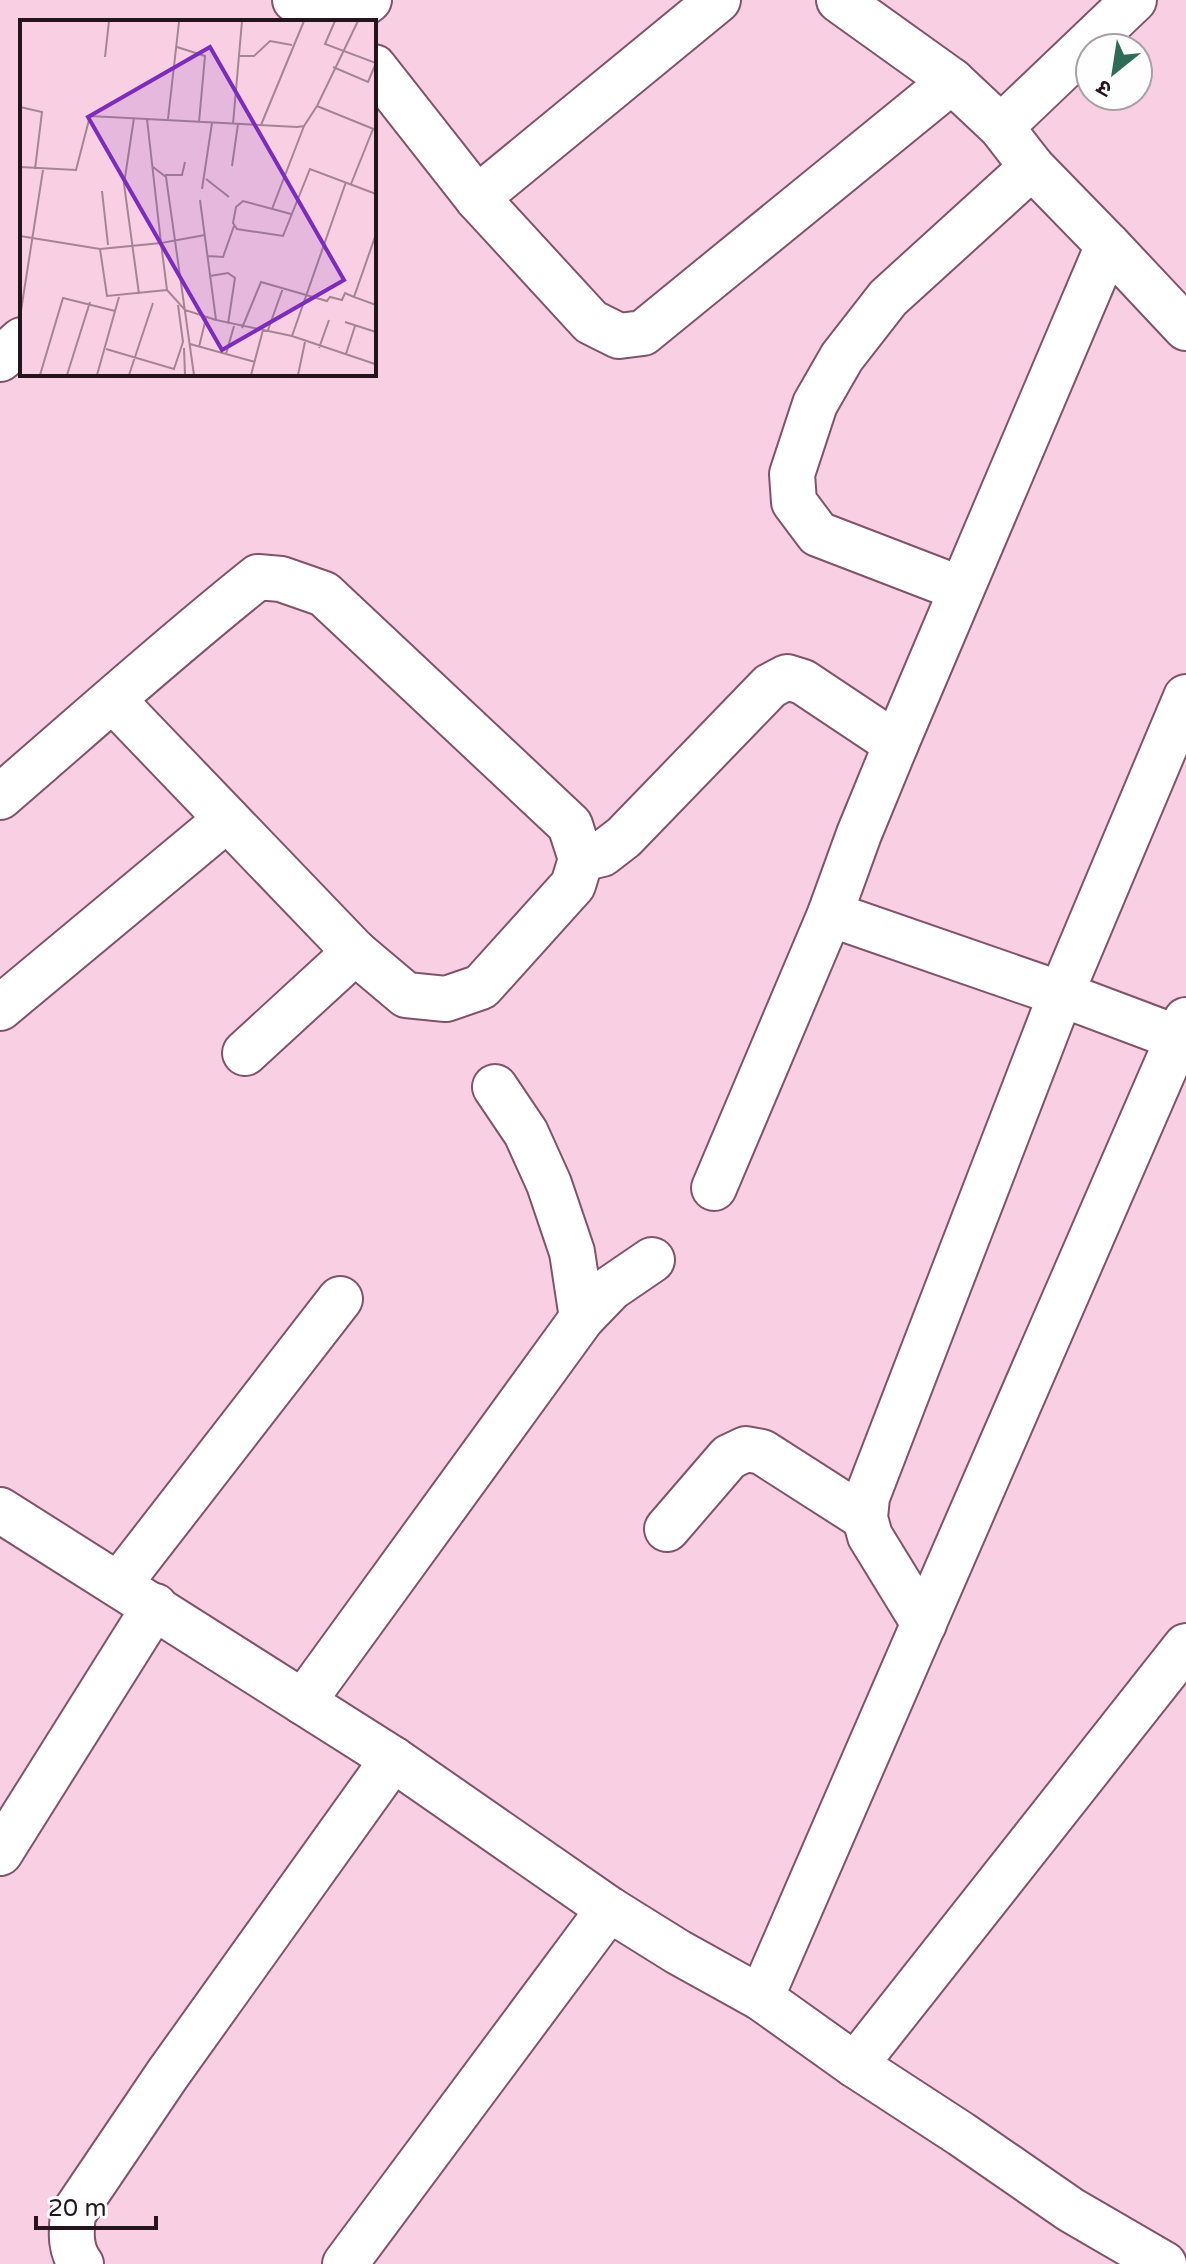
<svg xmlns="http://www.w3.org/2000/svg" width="1186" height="2264" viewBox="0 0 1186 2264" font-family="'Varela Round','Noto Sans Devanagari',sans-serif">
  <rect width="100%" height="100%" fill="#f9d0e3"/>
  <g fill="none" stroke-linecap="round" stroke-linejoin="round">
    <defs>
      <g id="street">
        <path d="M295 0 338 22"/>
        <path d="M340 22 369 0"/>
        <path d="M374 67 477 198 591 322 619 336 643 333 952 81"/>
        <path d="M1001 127 1134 0"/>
        <path d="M477 198 718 0"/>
        <path d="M1108 245 1186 328"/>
        <path d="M0 359 22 340"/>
        <path d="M961 589 818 534 794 502 792 474 815 404 842 357 888 298 1032 167"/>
        <path d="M0 797C86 723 170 647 258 577L281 579 324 594 570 825 581 859 573 885 481 987 446 999 406 995 355 952 113 700"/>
        <path d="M581 859 602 854 624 837 770 686 787 677 803 682 896 744"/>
        <path d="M830 914 1061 994 1178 1038 1186 1020"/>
        <path d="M0 1008 227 819"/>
        <path d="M245 1053 355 952"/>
        <path d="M495 1087 526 1133 549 1184 572 1252 582 1318"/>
        <path d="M714 1188 830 914 859 834 896 744 1108 245 1032 167 1001 127 952 81 839 0"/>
        <path d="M0 1510 393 1759 609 1909 678 1952 761 1998 855 2065 961 2134 1071 2210 1164 2264"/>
        <path d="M667 1529 729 1457 746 1449 762 1452 865 1518"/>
        <path d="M119 1584 340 1299"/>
        <path d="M924 1624 870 1536 865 1518 867 1497 1061 994 1186 697"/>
        <path d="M303 1702 582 1318 611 1288 652 1260"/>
        <path d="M0 1853 155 1606"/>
        <path d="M761 1998 1178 1038 1186 1043"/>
        <path d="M855 2065 1186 1646"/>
        <path d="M81 2264C70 2250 71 2232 73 2214L167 2075 393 1759"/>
        <path d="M345 2264 609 1909"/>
      </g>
    </defs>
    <use href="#street" stroke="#80536a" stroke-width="48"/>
    <use href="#street" stroke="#fff" stroke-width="44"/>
  </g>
  <g transform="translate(20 20)">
    <rect width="356" height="356" fill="#f9d0e3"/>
    <path fill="none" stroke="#a58594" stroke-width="2" d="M159 1H191M157 27 185 36 179 102M218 36H234L250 21 272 25M85 37 89 1M313 47 348 62 356 43 305 24 315 1M297 86 338 1M0 87 22 92 15 149M114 98 104 164 119 274M148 99 159 2M213 104 222 1M241 105 284 1M212 146 218 104M0 147 56 150 70 96 277 107 284 106 297 86 356 110M133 147 146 157 174 355M145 155H162L165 142M186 159 209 177M331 164 353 109M182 169 192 103M82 171 88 225M180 180 196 300 272 316 355 344M252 189 284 106M271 194 223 181 216 187 213 203 217 209 263 216 290 149 356 174M356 214 334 277 356 285M185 215 141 223 147 270 165 290 196 300M0 216 80 229 141 223 127 99M80 229 87 276 147 270M188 236 203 237 214 206M190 256 208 253 215 258 208 304M0 297 23 150M325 302 356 312M222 308 241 262 307 281 310 277 322 280 325 273 334 277M248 310 263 268M272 316 326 162M170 324 235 342M179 327 186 298M164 328 165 355M299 328 309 300M86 329 154 349 163 322 158 285M206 334 214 306M326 334 335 306M20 355 43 278 95 291M47 355 70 282M77 355 99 277M109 355 133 283M231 355 243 310M278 355 285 322"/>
    <path fill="#7b2cbf" fill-opacity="0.15" stroke="#7b2cbf" stroke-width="4" d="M190 27 324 260 202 330 68 97Z"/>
    <rect width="356" height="356" fill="none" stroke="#26141d" stroke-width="4"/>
  </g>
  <g transform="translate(1114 72) rotate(210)"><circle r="38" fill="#fefefe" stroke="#a8a0a4" stroke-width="2"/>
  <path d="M0-6L14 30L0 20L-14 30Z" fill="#2f6c57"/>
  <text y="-12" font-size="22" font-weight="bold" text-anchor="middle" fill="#26141d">उ</text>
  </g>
  <path d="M36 2216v12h120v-12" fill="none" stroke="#26141d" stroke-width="4"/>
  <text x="48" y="2216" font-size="24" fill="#26141d" stroke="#fefefe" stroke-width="6" paint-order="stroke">20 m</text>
</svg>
